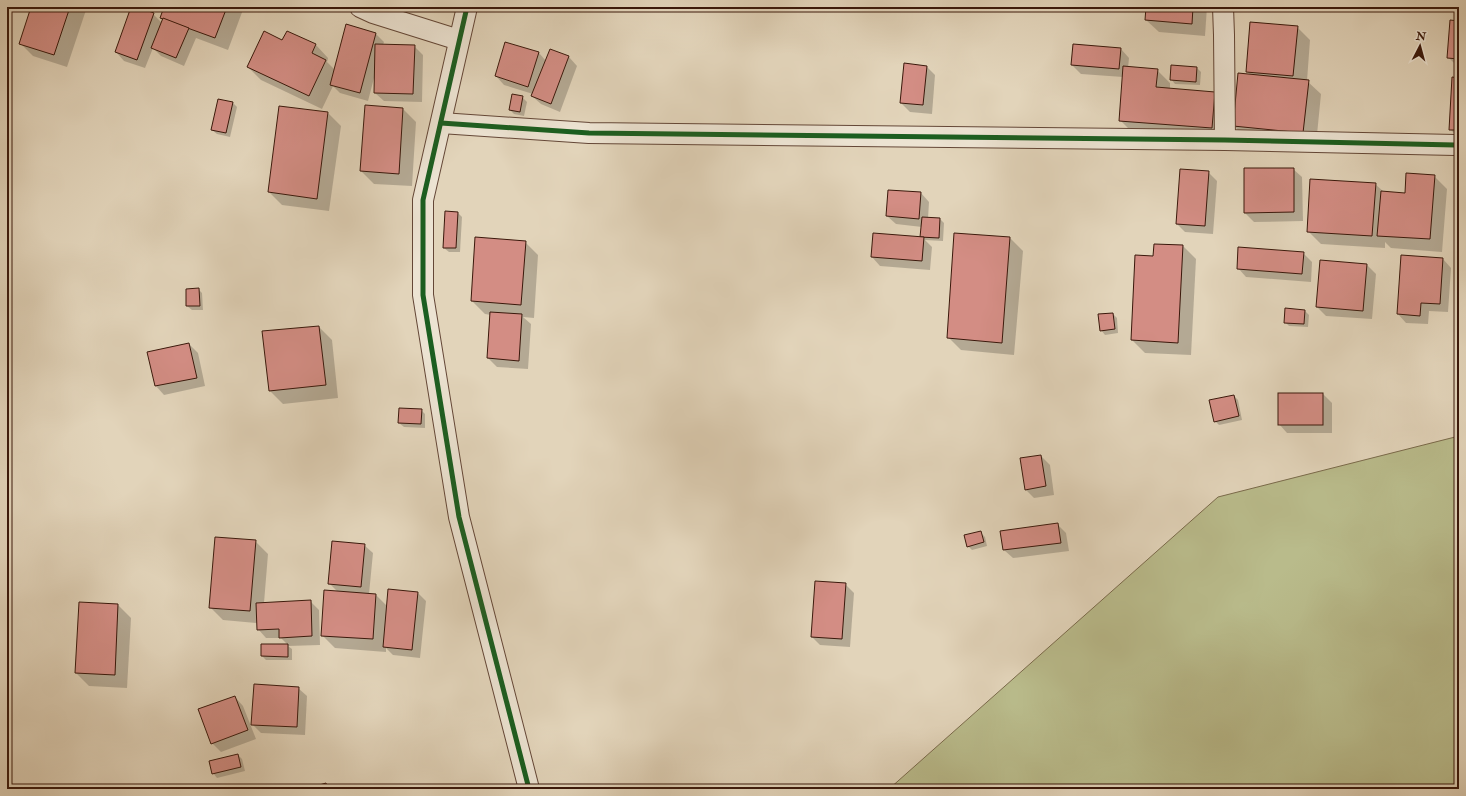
<svg xmlns="http://www.w3.org/2000/svg" width="1466" height="796" viewBox="0 0 1466 796" font-family="'IM FELL Double Pica',serif">
  <rect width="100%" height="100%" fill="#e2d4ba"/>
  <filter id="stains"><feTurbulence type="fractalNoise" baseFrequency=".005" numOctaves="4"/><feColorMatrix values="0 0 0 0 .2 0 0 0 0 .09 0 0 0 0 .02 0 0 0 .5 -.17"/></filter>
  <radialGradient id="worn" r=".72"><stop offset=".6" stop-color="#630" stop-opacity="0"/><stop offset="1" stop-color="#630" stop-opacity=".3"/></radialGradient>
  <path fill="#b9bb8b" stroke="#7a6a4b" d="M1459 436V789H889L1218 497Z"/>
  <g fill="#0003">
    <path d="M32 7H87L67 67 33 56 20 43Z"/>
    <path d="M132 7 153 14 162 23 166 7H244L228 50 196 38 184 66 161 56 153 48 145 68 124 61 116 52Z"/>
    <path d="M1147 7H1207L1205 36 1159 32 1146 20Z"/>
    <path d="M1459 22V66H1457L1448 57Z"/>
    <path d="M1297 27 1310 40 1307 81 1321 94 1316 145 1247 139 1234 126 1251 75 1247 72Z"/>
    <path d="M287 32 316 45 328 58 327 62 335 70 375 33 384 42 383 45 414 46 423 55 422 102 384 101 375 93 374 78 368 101 340 93 333 86 322 109 261 80 248 67 283 41Z"/>
    <path d="M506 43 539 53 546 61 550 50 569 57 577 66 560 112 541 104 532 96 533 94 504 85 496 76Z"/>
    <path d="M1121 49 1129 58 1128 68 1157 70 1170 83V90L1214 93 1224 141 1133 133 1120 120 1123 77 1081 74 1072 65Z"/>
    <path d="M926 66 935 75 932 114 910 112 901 103Z"/>
    <path d="M1172 66 1197 68 1201 72 1200 85 1175 84 1171 79Z"/>
    <path d="M1459 79V138L1450 129Z"/>
    <path d="M522 97 527 102 524 116 514 114 510 110Z"/>
    <path d="M219 100 233 103 237 107 230 137 217 134 212 130Z"/>
    <path d="M365 106 403 109 416 122 412 186 374 184 361 171Z"/>
    <path d="M328 113 341 126 329 211 282 205 269 192Z"/>
    <path d="M1293 169 1302 177 1303 221 1254 222 1245 213Z"/>
    <path d="M1208 172 1217 181 1213 234 1185 232 1177 224Z"/>
    <path d="M1434 176 1447 189 1442 252 1391 248 1385 242V248L1321 244 1308 231 1375 184 1384 192 1406 194Z"/>
    <path d="M921 193 929 202 928 219H940L944 223 943 241 925 240 932 247 930 270 880 266 872 257 923 238 922 227 896 224 887 216Z"/>
    <path d="M458 213 462 217 460 252H449L444 248Z"/>
    <path d="M476 238 525 242 538 255 534 318 523 317 531 324 528 369 497 367 488 358 491 315 485 314 472 301Z"/>
    <path d="M1010 238 1023 251 1014 355 961 350 948 337Z"/>
    <path d="M1183 246 1196 259 1191 355 1145 353 1132 340 1154 257Z"/>
    <path d="M1303 253 1312 262 1311 282 1246 277 1238 268Z"/>
    <path d="M1443 259 1451 268 1448 312 1429 311 1428 324 1406 323 1398 314Z"/>
    <path d="M1367 265 1376 274 1372 319 1326 316 1317 307Z"/>
    <path d="M198 289 202 293 203 310H192L187 306Z"/>
    <path d="M1305 311 1309 315 1308 327 1289 326 1285 322Z"/>
    <path d="M1113 314 1117 318 1118 333 1105 335 1101 330Z"/>
    <path d="M319 327 332 340 338 398 283 404 270 391Z"/>
    <path d="M189 344 198 353 205 386 164 395 156 386 149 353Z"/>
    <path d="M1323 394 1332 403V433H1287L1279 424Z"/>
    <path d="M1234 396 1238 400 1242 420 1219 425 1215 421Z"/>
    <path d="M421 410 425 414V428L404 427 399 423Z"/>
    <path d="M1041 456 1050 465 1054 495 1034 498 1025 489Z"/>
    <path d="M1057 524 1066 533 1069 551 1013 558 1004 550Z"/>
    <path d="M981 533 985 537 987 546 972 550 968 546Z"/>
    <path d="M255 541 268 554 264 603 310 601 319 610 320 645 288 646 292 649V660H266L262 656 288 645 281 638H266L258 629 257 623 223 620 210 607Z"/>
    <path d="M364 545 373 553 369 594 376 595 388 607 417 592 426 601 420 658 393 655 386 648V652L335 648 322 635 338 592 329 583Z"/>
    <path d="M845 584 854 593 850 647 820 645 812 637Z"/>
    <path d="M118 605 131 618 127 688 89 686 76 673Z"/>
    <path d="M298 688 307 696 305 735 261 733 252 724Z"/>
    <path d="M235 697 243 706 256 739 221 752 212 743Z"/>
    <path d="M238 755 242 759 245 771 217 778 213 773Z"/>
  </g>
  <g fill="#d38d84" stroke="#3a180b">
    <path d="M31 7H70L54 55 19 44Z"/>
    <path d="M131 7H137L154 13 137 60 115 52Z"/>
    <path d="M164 7H227L215 38 160 18Z"/>
    <path d="M1146 7H1193L1192 24 1145 20Z"/>
    <path d="M163 18 189 28 176 58 151 48Z"/>
    <path d="M1450 20 1459 21V59L1447 58Z"/>
    <path d="M1250 22 1298 26 1293 76 1246 72Z"/>
    <path d="M346 24 376 33 360 93 330 85Z"/>
    <path d="M264 31 282 40 287 31 316 44 312 53 326 60 309 96 247 67Z"/>
    <path d="M505 42 539 52 528 87 495 76Z"/>
    <path d="M375 44 415 45 413 94 374 93Z"/>
    <path d="M1073 44 1121 48 1119 69 1071 65Z"/>
    <path d="M550 49 569 56 551 104 531 96Z"/>
    <path d="M904 63 927 66 923 105 900 103Z"/>
    <path d="M1171 65 1197 67 1196 82 1170 80Z"/>
    <path d="M1123 66 1158 69 1156 87 1215 92 1212 128 1119 121Z"/>
    <path d="M1238 73 1309 80 1303 133 1233 126Z"/>
    <path d="M1452 77 1459 78V130H1449Z"/>
    <path d="M512 94 523 96 520 112 509 110Z"/>
    <path d="M218 99 233 102 226 133 211 130Z"/>
    <path d="M365 105 403 108 399 174 360 171Z"/>
    <path d="M279 106 328 112 317 199 268 192Z"/>
    <path d="M1244 168H1294V212L1244 213Z"/>
    <path d="M1180 169 1209 171 1205 226 1176 224Z"/>
    <path d="M1406 173 1435 175 1430 239 1377 236 1381 191 1405 193Z"/>
    <path d="M1310 179 1376 183 1372 236 1307 232Z"/>
    <path d="M888 190 921 192 919 219 886 216Z"/>
    <path d="M445 211 458 212 456 248H443Z"/>
    <path d="M922 217 940 218 939 238 920 237Z"/>
    <path d="M873 233 924 237 922 261 871 257Z"/>
    <path d="M954 233 1010 237 1002 343 947 338Z"/>
    <path d="M475 237 526 241 521 305 471 301Z"/>
    <path d="M1154 244 1183 245 1178 343 1131 340 1135 255 1153 256Z"/>
    <path d="M1238 247 1304 252 1302 274 1237 269Z"/>
    <path d="M1401 255 1443 258 1440 304 1421 303 1420 316 1397 314Z"/>
    <path d="M1320 260 1367 264 1363 311 1316 307Z"/>
    <path d="M199 288 200 306H186V289Z"/>
    <path d="M1285 308 1305 310 1304 324 1284 323Z"/>
    <path d="M490 312 522 314 519 361 487 358Z"/>
    <path d="M1113 313 1115 329 1100 331 1098 314Z"/>
    <path d="M319 326 326 385 269 391 262 331Z"/>
    <path d="M189 343 197 378 155 386 147 352Z"/>
    <rect x="1278" y="393" width="45" height="32"/>
    <path d="M1234 395 1239 416 1214 422 1209 400Z"/>
    <path d="M399 408 422 409 421 424 398 423Z"/>
    <path d="M1041 455 1046 486 1025 490 1020 458Z"/>
    <path d="M1058 523 1061 543 1003 550 1000 531Z"/>
    <path d="M981 531 984 542 967 547 964 535Z"/>
    <path d="M215 537 256 540 250 611 209 608Z"/>
    <path d="M332 541 365 544 361 587 328 584Z"/>
    <path d="M815 581 846 583 842 639 811 637Z"/>
    <path d="M388 589 418 592 412 650 383 647Z"/>
    <path d="M324 590 376 594 373 639 321 636Z"/>
    <path d="M311 600 312 636 279 638V629L257 630 256 603Z"/>
    <path d="M79 602 118 604 115 675 75 673Z"/>
    <path d="M261 644H288V657L261 656Z"/>
    <path d="M254 684 299 687 297 727 251 725Z"/>
    <path d="M235 696 248 730 211 744 198 709Z"/>
    <path d="M238 754 241 767 212 774 209 761Z"/>
    <path d="M326 783 328 789H306Z"/>
  </g>
  <g fill="none" stroke-linecap="round" stroke-linejoin="round">
    <defs>
      <g id="minor">
        <path d="M360 7 373 13 459 40"/>
        <path d="M467 7 423 200V295L459 517 529 789"/>
        <path d="M1223 7 1224 35 1225 140"/>
        <path d="M441 123 589 133 1225 140 1455 145"/>
      </g>
    </defs>
    <use href="#minor" stroke="#644737" stroke-width="22"/>
    <use href="#minor" stroke="#ece3d2" stroke-width="20"/>
    <defs>
      <g id="cycleway">
        <path d="M467 7 423 200V295L459 517 529 789"/>
        <path d="M441 123 589 133 1225 140 1455 145"/>
      </g>
    </defs>
    <use href="#cycleway" stroke="#ece3d2" stroke-width="8"/>
    <use href="#cycleway" stroke="#1b5e20" stroke-width="5"/>
  </g>
  <rect width="1466" height="796" fill="none" stroke="#e2d4ba" stroke-width="24"/>
  <rect x="8" y="8" width="1450" height="780" fill="none" stroke="#3a180b" stroke-width="2"/>
  <rect x="12" y="12" width="1442" height="772" fill="none" stroke="#3a180b"/>
  <g transform="translate(1420 46) rotate(6)" stroke="#ece3d2" stroke-width="3" paint-order="stroke">
  <path d="M0-3L7 15L0 10L-7 15Z" fill="#3a180b"/>
  <text y="-6" font-size="11" font-weight="bold" text-anchor="middle" fill="#3a180b">N</text>
  </g>
  <rect width="100%" height="100%" filter="url(#stains)"/>
  <rect width="100%" height="100%" fill="url(#worn)"/>
</svg>
